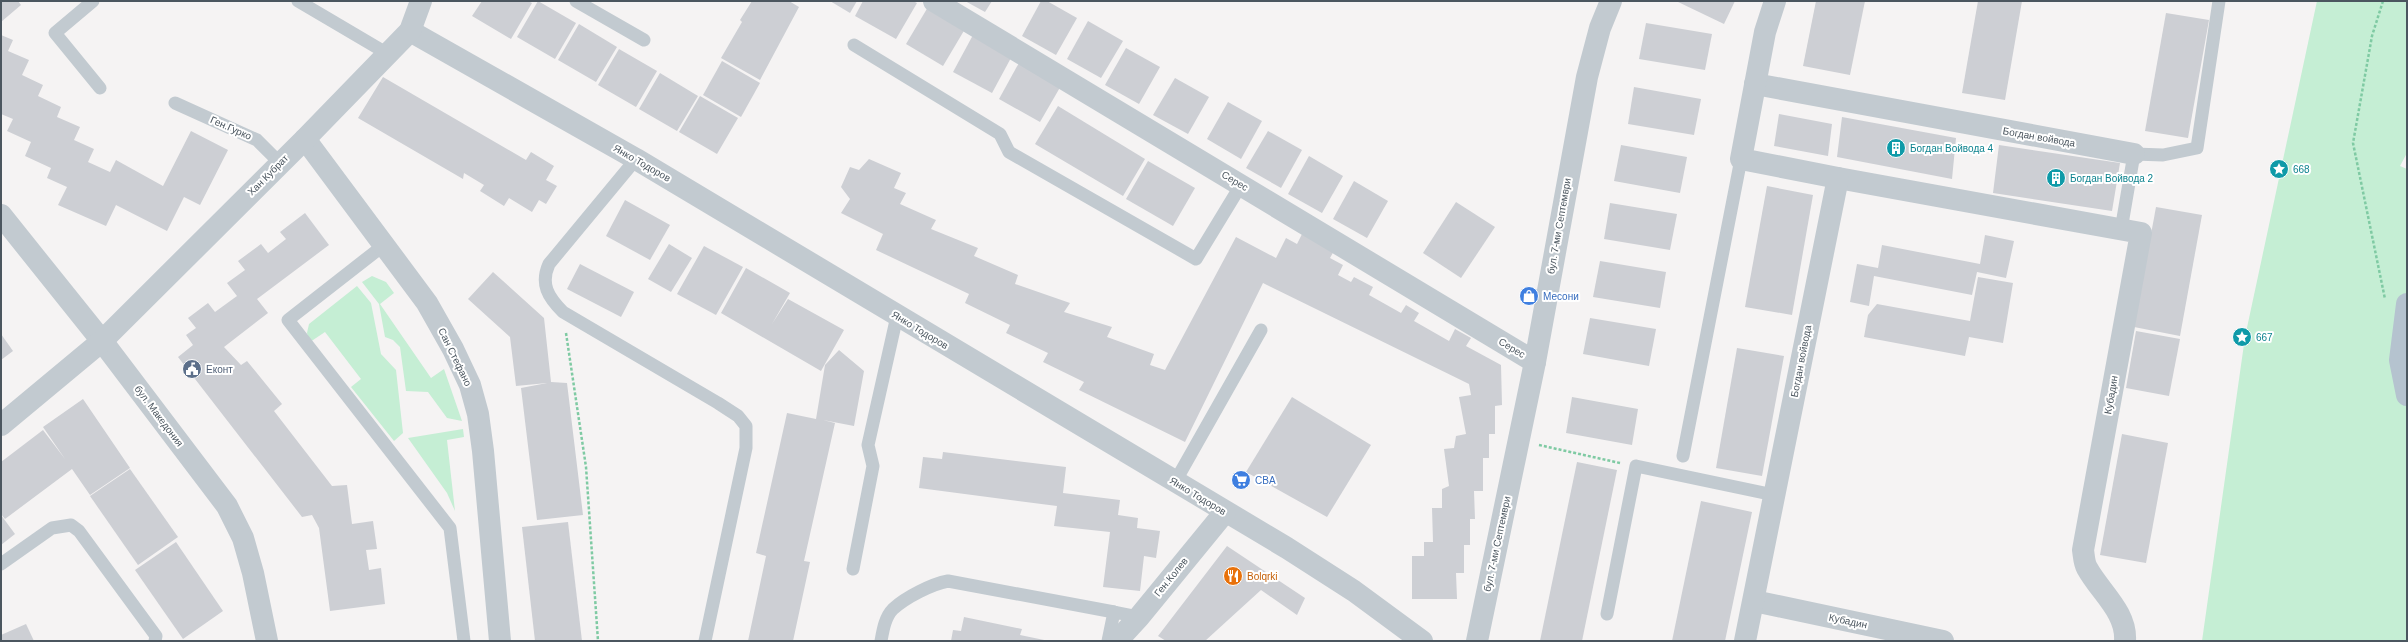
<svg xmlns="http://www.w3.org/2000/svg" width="2408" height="642" viewBox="0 0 2408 642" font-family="Arial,sans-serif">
  <rect width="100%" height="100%" fill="#f5f3f3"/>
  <g fill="#c5eed4">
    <path d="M2317 1H2407V153L2400 166 2407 169V641H2202L2245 337Z"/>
    <path d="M372 276 386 282 394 293 380 304 431 378 444 369 462 421 447 418 428 392 406 391 400 347 393 340 385 337 379 304 362 282Z"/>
    <path d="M357 286 371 303 381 354 396 370 403 433 394 441 351 387 361 379 325 332 310 342 307 333 309 324Z"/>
    <path d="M463 429 464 437 447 440 455 511 447 493 408 438Z"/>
  </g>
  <g fill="#cdcfd4">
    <path d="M1 1H18L21 5 1 22Z"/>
    <path d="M482 1H528L532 3 511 39 472 16Z"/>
    <path d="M538 1 576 23 555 59 517 37Z"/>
    <path d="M752 1H789L799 7 760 80 721 58 742 22 740 20Z"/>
    <path d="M830 1H857L850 13Z"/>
    <path d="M863 1H913L917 3 896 39 855 16Z"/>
    <path d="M965 1H992L985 12Z"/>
    <path d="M1041 1H1047L1077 18 1056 55 1022 36Z"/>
    <path d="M1676 1H1735L1724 24Z"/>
    <path d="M1816 1H1865L1850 75 1803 66Z"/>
    <path d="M1978 1H2022L2005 100 1962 93Z"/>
    <path d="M928 7 965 29 943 66 906 44Z"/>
    <path d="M2166 13 2209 20 2188 138 2145 131Z"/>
    <path d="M1088 21 1123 41 1101 78 1067 59Z"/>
    <path d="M1646 23 1712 34 1705 70 1639 59Z"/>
    <path d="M579 24 617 47 596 82 558 60Z"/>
    <path d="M1 35 13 40 8 51 29 60 22 75 43 85 38 96 61 107 57 117 80 127 74 140 94 149 88 162 110 172 116 160 163 186 191 131 228 150 200 205 184 197 167 231 116 205 106 226 58 205 67 187 47 178 51 168 25 156 31 142 7 131 13 119 1 114Z"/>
    <path d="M973 35 1012 56 992 93 953 72Z"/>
    <path d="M1126 48 1160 67 1139 104 1105 85Z"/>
    <path d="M619 49 657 71 636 107 598 85Z"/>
    <path d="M722 61 760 83 741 117 703 95Z"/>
    <path d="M1020 61 1062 84 1040 122 999 99Z"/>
    <path d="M660 73 698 96 677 131 639 109Z"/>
    <path d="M383 77 526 160 531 152 554 166 546 180 557 186 546 204 539 200 532 212 509 198 504 206 480 191 484 185 464 173 463 179 358 118Z"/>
    <path d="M1175 78 1209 97 1188 134 1153 115Z"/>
    <path d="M1634 87 1701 99 1694 135 1628 124Z"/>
    <path d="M700 96 738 118 717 154 679 132Z"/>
    <path d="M1228 102 1262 121 1241 159 1207 139Z"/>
    <path d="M1058 106 1145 159 1123 196 1035 144Z"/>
    <path d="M1779 114 1832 124 1828 156 1774 146Z"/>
    <path d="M1842 117 1956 138 1952 179 1837 157Z"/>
    <path d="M1268 131 1302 150 1281 188 1246 168Z"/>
    <path d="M1621 145 1687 157 1680 193 1614 181Z"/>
    <path d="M1999 145 2120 163 2112 211 1993 193Z"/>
    <path d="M1309 156 1343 176 1322 213 1288 194Z"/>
    <path d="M869 159 901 173 894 188 906 193 900 204 936 220 931 229 978 248 974 256 1018 275 1015 284 1070 303 1064 312 1112 327 1107 337 1154 354 1150 365 1165 370 1236 237 1276 258 1286 238 1297 244 1303 232 1335 249 1330 258 1343 265 1338 275 1351 282 1354 277 1373 287 1369 295 1401 313 1406 305 1419 313 1414 321 1449 341 1455 329 1471 338 1466 346 1501 365 1502 405 1495 406V434H1489V458H1483V491H1474L1475 519H1470V545H1464V573H1456L1457 599H1412V556H1424V542H1433L1432 508H1442V489L1449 486 1444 449 1454 448 1456 436 1466 434 1459 397 1471 395 1469 384 1263 283 1185 442 1079 390 1084 382 1043 362 1048 353 1006 333 1010 325 965 303 969 294 876 250 883 234 841 213 850 199 841 187 850 167 859 170Z"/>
    <path d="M1148 161 1195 188 1173 226 1126 199Z"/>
    <path d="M1354 181 1388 201 1367 238 1333 219Z"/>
    <path d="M1767 186 1813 195 1792 315 1745 307Z"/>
    <path d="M625 200 670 225 650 260 606 236Z"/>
    <path d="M1456 202 1495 227 1461 278 1423 253Z"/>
    <path d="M1610 203 1677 214 1670 250 1604 239Z"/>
    <path d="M2156 207 2202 215 2180 336 2134 327Z"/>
    <path d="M305 213 329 245 257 299 268 313 224 347 241 365 247 361 282 404 274 411 332 486 347 485 352 524 373 521 377 549 366 550 369 570 381 568 385 604 330 611 319 528 312 515 302 517 178 357 193 345 186 335 196 328 188 318 208 303 215 312 237 296 227 283 245 270 238 261 261 244 268 253 286 239 280 232Z"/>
    <path d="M1985 235 2014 241 2006 278 1977 272 1972 295 1874 276 1869 306 1850 302 1857 264 1878 268 1882 245 1980 264Z"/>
    <path d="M669 244 692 258 671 292 648 279Z"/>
    <path d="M704 246 743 267 716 315 677 294Z"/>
    <path d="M1600 261 1666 272 1660 308 1593 297Z"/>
    <path d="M580 264 634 292 621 317 567 289Z"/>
    <path d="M746 268 790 293 772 324 788 299 844 330 821 371 721 313Z"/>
    <path d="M493 272 544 318 551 382 567 383 583 515 537 520 521 388 547 383 516 386 510 337 468 299Z"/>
    <path d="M1978 277 2013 283 2003 343 1969 337 1965 356 1864 337 1868 315 1877 304 1970 321Z"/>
    <path d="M1590 318 1656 329 1649 366 1583 354Z"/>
    <path d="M2136 331 2180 339 2169 396 2126 388Z"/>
    <path d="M1 334 13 351 1 360Z"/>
    <path d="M1737 348 1784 356 1762 476 1716 468Z"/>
    <path d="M839 350 864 371 854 426 823 420 835 423 804 561 810 562 793 641H748L766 556 756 553 787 413 816 419 825 365Z"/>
    <path d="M1292 397 1371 445 1327 517 1246 472Z"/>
    <path d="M1572 397 1638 409 1632 445 1566 433Z"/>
    <path d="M83 399 130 468 90 495 72 469 5 519 1 514V462L43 430 65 459 43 427Z"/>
    <path d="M2122 434 2168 443 2146 563 2100 555Z"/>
    <path d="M943 452 1066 467 1063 493 1120 500 1118 515 1138 518 1137 528 1160 531 1156 558 1144 556 1140 591 1103 587 1110 532 1054 526 1057 506 919 488 923 457 942 459Z"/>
    <path d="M1577 462 1617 470 1582 641H1540Z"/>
    <path d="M130 469 178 537 138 565 90 496Z"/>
    <path d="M1701 501 1752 512 1725 641H1672Z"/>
    <path d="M1 515 15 534 1 545Z"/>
    <path d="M568 522 582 641H535L522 527Z"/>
    <path d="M176 542 223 611 183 639 135 570Z"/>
    <path d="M1227 546 1305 598 1297 615 1261 590 1205 641H1166L1158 636Z"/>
    <path d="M964 617 1022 629 1020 635 1049 641H951L953 630 961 631Z"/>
    <path d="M26 624 34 641H1V635Z"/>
  </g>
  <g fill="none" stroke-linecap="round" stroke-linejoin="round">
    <g stroke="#7fcaa3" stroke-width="2.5" stroke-dasharray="3 2" stroke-linecap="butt">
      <path d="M2383 1 2372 36 2353 143 2385 299"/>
      <path d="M566 333 586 467 598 641"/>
      <path d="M1539 445 1620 463"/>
    </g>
    <g stroke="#c2cad0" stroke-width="13">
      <path d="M93 1 55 33 100 88"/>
      <path d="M298 1 388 54"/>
      <path d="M576 1 644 40"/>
      <path d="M854 45 1000 134 1009 152 1196 259 1241 185"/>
      <path d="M175 103 257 140 280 163"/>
      <path d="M636 159 549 264C540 284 548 297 563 312L718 403 738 416 746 426V448L705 641"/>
      <path d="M2121 230 2134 154 2163 155 2197 148 2219 1"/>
      <path d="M384 245 288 320 450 528 464 641"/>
      <path d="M1683 456 1741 159"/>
      <path d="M1175 482 1261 330"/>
      <path d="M1 564 52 528 71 525 79 531 156 636 155 641"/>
      <path d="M853 569 873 466 868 445 897 316"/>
      <path d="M1607 614 1636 466 1774 495"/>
      <path d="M881 641C883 630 885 617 893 609 906 597 932 584 948 581L1114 612"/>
      <path d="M1108 641 1114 612 1139 617"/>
    </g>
    <g stroke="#c2cad0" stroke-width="22">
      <path d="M934 1 1535 362"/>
      <path d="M410 31 636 159 1287 548 1354 591 1422 641"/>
      <path d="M1755 84 2134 154"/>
      <path d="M305 139 427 303 453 349 470 385 478 414 483 451 500 641"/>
      <path d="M1838 178 2141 233 2083 550C2084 556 2084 563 2087 568 2100 592 2127 612 2125 641"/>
      <path d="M1 215 102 341 227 506 243 538 253 573 267 641"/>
      <path d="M1 425 102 341 305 139 410 31 421 1"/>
      <path d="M1754 601 1943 641"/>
      <path d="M1117 641 1139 617 1225 512"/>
      <path d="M1477 641 1535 362 1587 77 1600 28 1611 1"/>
      <path d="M1745 641 1838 178 1741 159 1765 32 1775 1"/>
    </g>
    <path stroke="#b5c3cf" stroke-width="22" d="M2407 304 2400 360 2407 395"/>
  </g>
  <defs>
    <symbol id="building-disc" viewBox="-11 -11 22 22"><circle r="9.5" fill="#0f9aa8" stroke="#fff"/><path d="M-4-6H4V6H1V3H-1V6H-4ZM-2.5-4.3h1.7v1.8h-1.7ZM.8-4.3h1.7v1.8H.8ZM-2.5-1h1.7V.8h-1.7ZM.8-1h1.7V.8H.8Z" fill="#fff"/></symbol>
    <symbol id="sight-disc" viewBox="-11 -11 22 22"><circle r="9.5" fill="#0f9aa8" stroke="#fff"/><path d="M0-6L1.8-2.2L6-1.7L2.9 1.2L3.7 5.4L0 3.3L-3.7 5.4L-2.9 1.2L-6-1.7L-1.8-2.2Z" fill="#fff"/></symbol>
    <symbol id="shop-disc" viewBox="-11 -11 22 22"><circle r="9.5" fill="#3f7fe0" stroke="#fff"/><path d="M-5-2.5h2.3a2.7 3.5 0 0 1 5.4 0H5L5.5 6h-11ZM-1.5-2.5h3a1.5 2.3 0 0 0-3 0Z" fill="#fff"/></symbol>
    <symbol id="civic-disc" viewBox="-11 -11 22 22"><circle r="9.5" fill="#5c6f8a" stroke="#fff"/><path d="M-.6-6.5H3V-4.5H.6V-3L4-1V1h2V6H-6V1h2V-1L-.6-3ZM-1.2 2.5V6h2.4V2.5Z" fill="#fff"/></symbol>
    <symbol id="supermarket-disc" viewBox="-11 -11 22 22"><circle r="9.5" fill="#3f7fe0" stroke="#fff"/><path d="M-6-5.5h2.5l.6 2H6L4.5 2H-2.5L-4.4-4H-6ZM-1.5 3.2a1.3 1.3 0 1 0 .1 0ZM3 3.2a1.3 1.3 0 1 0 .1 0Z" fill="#fff"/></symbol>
    <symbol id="restaurant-disc" viewBox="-11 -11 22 22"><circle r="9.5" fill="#e8710a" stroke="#fff"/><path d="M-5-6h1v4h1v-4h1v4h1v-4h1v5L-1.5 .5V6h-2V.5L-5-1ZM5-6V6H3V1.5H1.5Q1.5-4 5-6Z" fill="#fff"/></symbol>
  </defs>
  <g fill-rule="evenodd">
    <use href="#building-disc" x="1885" y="137" width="22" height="22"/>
    <use href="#sight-disc" x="2268" y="158" width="22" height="22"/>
    <use href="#building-disc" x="2045" y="167" width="22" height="22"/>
    <use href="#shop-disc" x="1518" y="285" width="22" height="22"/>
    <use href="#sight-disc" x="2231" y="326" width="22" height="22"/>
    <use href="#civic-disc" x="181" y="358" width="22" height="22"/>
    <use href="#supermarket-disc" x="1230" y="469" width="22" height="22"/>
    <use href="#restaurant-disc" x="1222" y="565" width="22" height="22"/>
  </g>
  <g text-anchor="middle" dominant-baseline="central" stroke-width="4" stroke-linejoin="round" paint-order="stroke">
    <g font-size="10" fill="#4b565f" stroke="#fff">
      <text transform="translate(231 128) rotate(24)">Ген.Гурко</text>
      <text transform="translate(2039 137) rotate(10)">Богдан войвода</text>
      <text transform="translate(642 163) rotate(30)">Янко Тодоров</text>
      <text transform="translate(268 175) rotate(-45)">Хан Кубрат</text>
      <text transform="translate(1235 181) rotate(31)">Серес</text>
      <text transform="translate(1559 226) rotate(-80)">бул. 7-ми Септември</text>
      <text transform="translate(920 330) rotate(31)">Янко Тодоров</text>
      <text transform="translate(1512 348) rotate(31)">Серес</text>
      <text transform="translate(455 357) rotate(64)">Сан Стефано</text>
      <text transform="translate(1801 361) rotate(-79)">Богдан войвода</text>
      <text transform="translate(2111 395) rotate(-80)">Кубадин</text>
      <text transform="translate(159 416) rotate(53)">бул. Македония</text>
      <text transform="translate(1198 496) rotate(31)">Янко Тодоров</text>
      <text transform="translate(1497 544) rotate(-78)">бул. 7-ми Септември</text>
      <text transform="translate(1171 577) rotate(-51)">Ген.Колев</text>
      <text transform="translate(1848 621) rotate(12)">Кубадин</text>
    </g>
    <g font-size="10" fill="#0d838f" stroke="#fff" text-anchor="start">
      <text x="1910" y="148">Богдан Войвода 4</text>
      <text x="2293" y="169">668</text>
      <text x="2070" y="178">Богдан Войвода 2</text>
      <text x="2256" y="337">667</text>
    </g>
    <g font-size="10" fill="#366cbe" stroke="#fff" text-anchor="start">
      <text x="1543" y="296">Месони</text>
      <text x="1255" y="480">CBA</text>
    </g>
    <g font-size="10" fill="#4e5e75" stroke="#fff" text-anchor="start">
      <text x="206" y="369">Еконт</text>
    </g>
    <g font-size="10" fill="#c56008" stroke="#fff" text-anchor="start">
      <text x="1247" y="576">Bolqrki</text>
    </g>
  </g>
  <rect width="2408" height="642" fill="none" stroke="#4b565f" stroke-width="4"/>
</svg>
